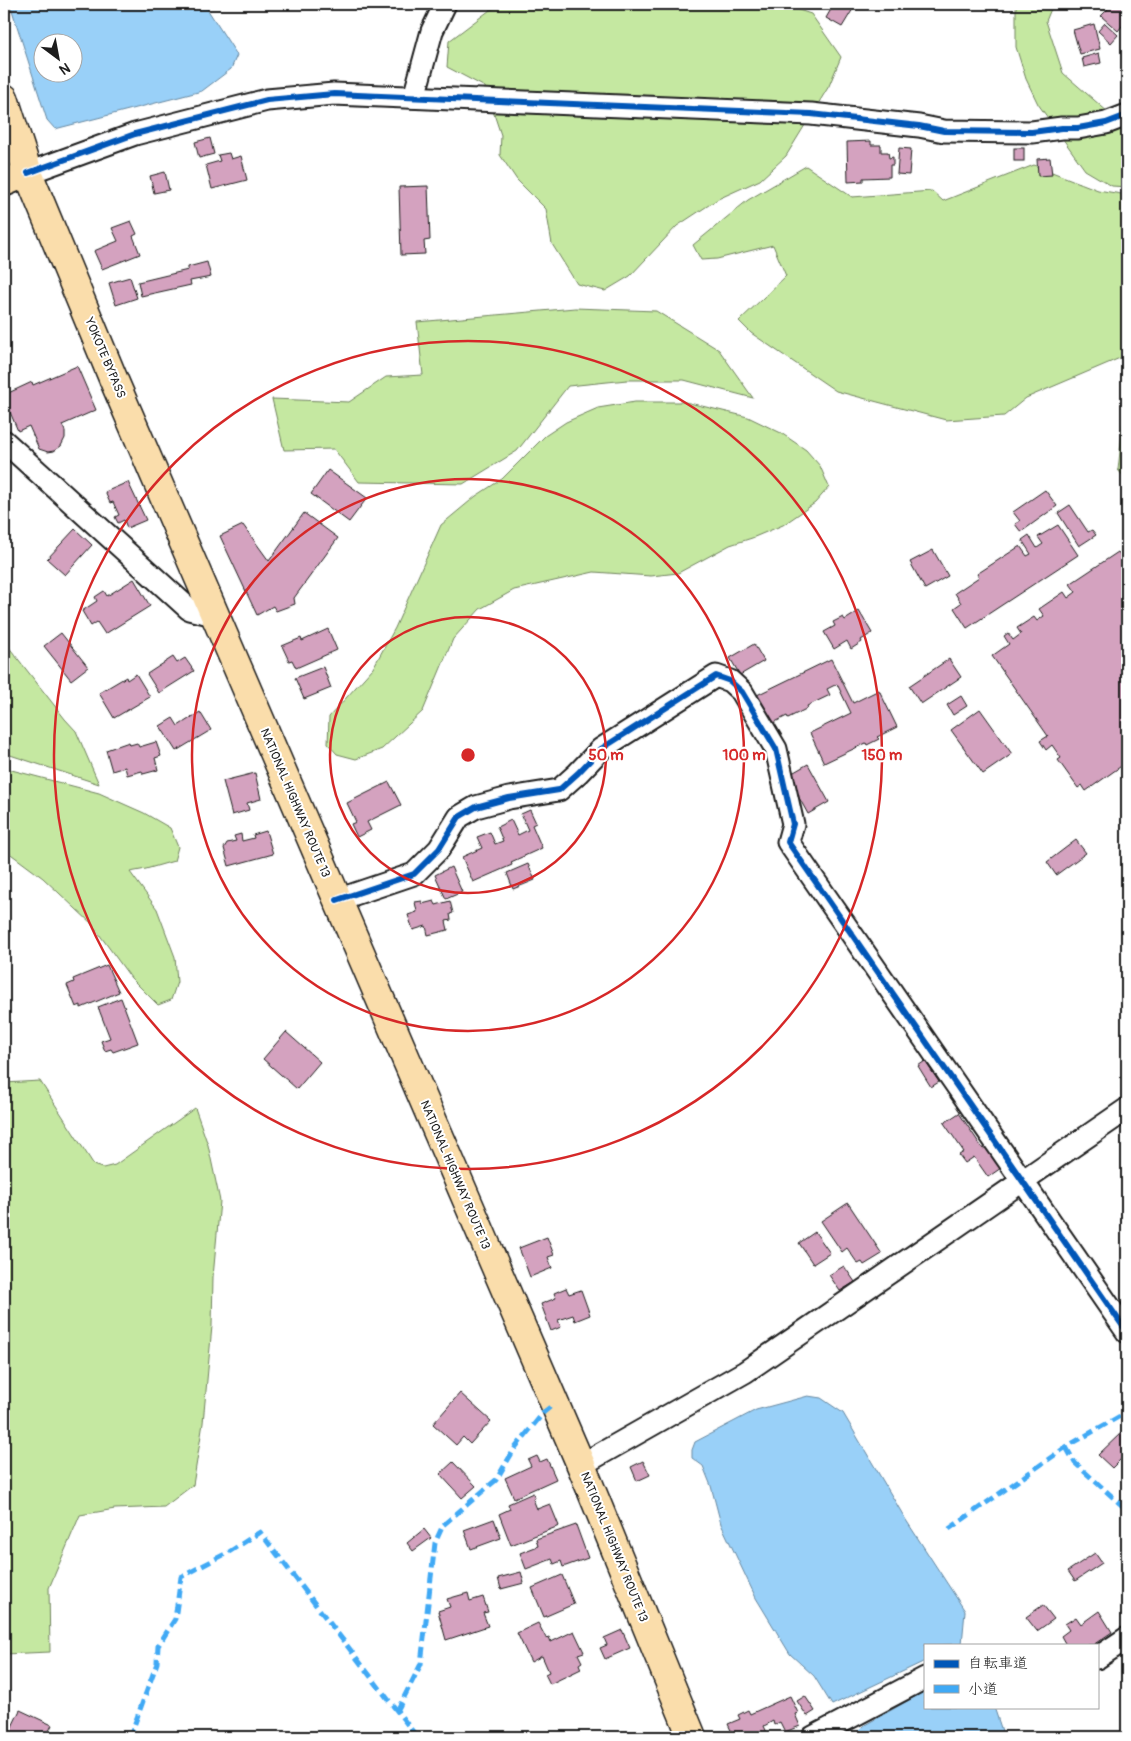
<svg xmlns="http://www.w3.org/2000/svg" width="1131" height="1741" viewBox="0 0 1131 1741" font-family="Pangolin,'Klee One',sans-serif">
  <rect width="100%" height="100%" fill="#fff"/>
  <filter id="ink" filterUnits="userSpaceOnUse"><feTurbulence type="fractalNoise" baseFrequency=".02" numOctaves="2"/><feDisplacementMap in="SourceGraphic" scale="10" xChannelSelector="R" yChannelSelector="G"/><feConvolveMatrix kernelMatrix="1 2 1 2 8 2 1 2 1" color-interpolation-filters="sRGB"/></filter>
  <g filter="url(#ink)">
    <g fill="#c5e8a1" stroke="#70825e">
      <path d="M503 4H780L811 14 841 57 829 86 786 156 760 180 718 199 677 226 630 276 605 291 577 284 552 244 546 209 517 180 500 155 501 135 485 87 447 67 449 41 490 10Z"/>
      <path d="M1018 4H1053L1046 21 1063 73 1116 119 1127 122V187L1112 186 1085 170 1038 104 1026 79 1016 47V6Z"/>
      <path d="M1034 165 1098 190 1127 195V355L1026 398 1004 416 946 420 836 391 751 333 739 321 786 276 773 245 717 259 701 260 693 245 748 200 806 166 852 197 932 191 943 201Z"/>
      <path d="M575 308 656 311 719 350 753 398 684 380H627L568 386 517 451 463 484 359 482 334 449 284 450 272 399 349 402 386 377 423 375 417 322Z"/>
      <path d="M635 402H685L748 417 781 433 806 450 820 466 829 487 815 503 783 525 752 538 730 545 678 573 651 576 594 572 514 590 480 609 453 639 423 711 382 749 356 759 337 754 328 744 329 717 373 668 395 628 441 525 476 496 502 479 545 436 566 422 598 408Z"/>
      <path d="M1127 413V480L1118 470 1123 424Z"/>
      <path d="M4 641 65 719 76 731 99 784 4 753Z"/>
      <path d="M4 768 99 793 144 813 170 828 178 847 174 861 146 869 130 872 157 909 175 957 177 982 171 1000 158 1005 131 978 91 923 43 878 4 849Z"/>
      <path d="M40 1081 94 1165 103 1168 115 1165 195 1108 208 1145 220 1201 213 1277 212 1326 203 1423 193 1485 164 1507 115 1509 80 1515 49 1588 50 1652 4 1654V1083Z"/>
    </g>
    <g fill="#99d0f8" stroke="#6788a0" fill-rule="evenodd">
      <path d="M10 4H204L237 55 231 69 202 91 55 129 47 120ZM42 42H72V72H42Z"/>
      <path d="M808 1396 821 1398 843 1413 906 1520 965 1611 962 1644 925 1645V1661L832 1705 814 1676 790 1654 756 1598 721 1524 711 1486 703 1466 692 1458V1450L695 1442 756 1410Z"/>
      <path d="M925 1691V1707H994L1004 1737H852L863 1726Z"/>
    </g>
    <g fill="#d4a2bf" stroke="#1c1c1c">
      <path d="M834 4H856L842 27 826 18Z"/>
      <path d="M1113 4H1124L1127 7V20L1118 31 1101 16Z"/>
      <path d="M1105 23 1118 35 1111 43 1098 31Z"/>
      <path d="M1094 24 1100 49 1080 54 1073 30Z"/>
      <path d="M1099 53 1101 63 1084 67 1082 58Z"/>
      <path d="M210 138 214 154 199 158 195 142Z"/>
      <path d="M871 141V145H881V152H888L889 158 893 157V165H890V177L863 178V181L848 182 847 142Z"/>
      <path d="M899 148 911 149 909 175 897 174Z"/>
      <rect x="1014" y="148" width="10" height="13"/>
      <path d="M229 153 231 159 241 156 247 180 212 189 206 165 220 161 218 155Z"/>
      <path d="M1050 158 1052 175 1038 176 1037 159Z"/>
      <path d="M165 172 169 190 154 193 150 176Z"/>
      <path d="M428 186 430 240 424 241 425 254 401 255 399 187Z"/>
      <path d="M131 221 137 234 133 236 140 254 102 269 94 251 118 241 112 228Z"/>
      <path d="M207 262 211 277 190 281 191 285 141 296 138 282 188 270V267Z"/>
      <path d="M130 277 137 298 116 305 109 283Z"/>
      <path d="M77 366 96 410 62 425 65 431V438L61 446 54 451 48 452 39 449 29 426 18 431 4 398V395L32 382 33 385Z"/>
      <path d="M328 470 367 498 349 522 311 494Z"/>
      <path d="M128 482 146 520 127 528 124 520 118 523 115 517 119 515 113 502 110 503 105 492Z"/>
      <path d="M1045 490 1057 506 1021 532 1015 524 1020 521 1013 512Z"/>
      <path d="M1070 505 1088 532 1092 530 1096 535 1079 546 1058 513Z"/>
      <path d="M304 513 338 538 294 598 295 604 276 611 273 606 257 615 220 536 243 525 269 561Z"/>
      <path d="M1058 525 1078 555 967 628 954 608 961 603 955 593 979 577 977 574 1020 546 1027 556 1031 554 1022 540 1029 535 1037 548 1043 544 1038 537Z"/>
      <path d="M75 529 92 545 65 575 47 559Z"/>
      <path d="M933 550 948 576 925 589 910 562Z"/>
      <path d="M1118 552 1123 558 1127 555V762L1086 791 1082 785 1078 788 1058 760 1061 758 1052 745 1046 750 1040 741 1048 736 992 656 1009 644 1004 636 1008 633 1013 640 1021 634 1017 628 1034 617 1037 621 1044 616 1039 609 1064 592 1068 598 1076 592 1070 584Z"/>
      <path d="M134 579 150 606 105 634 97 622 91 626 82 611 97 601 95 597 104 591 107 596Z"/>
      <path d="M859 611 872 633 861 640 862 642 851 649 847 641 834 649 824 632 835 626 833 622 843 617 845 620Z"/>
      <path d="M328 629 337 650 296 668 292 660 289 661 282 646 301 638 302 641Z"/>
      <path d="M61 633 88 667 71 680 44 646Z"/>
      <path d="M754 644 764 661 740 675 730 658Z"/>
      <path d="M173 657 177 663 185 658 194 671 159 693 147 674Z"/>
      <path d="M831 659 853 703 879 690 897 727 877 737 879 739 867 745 866 743 824 763 810 733 851 713 837 684 827 689 830 695 807 706 808 708 788 718 787 716 771 724 757 695Z"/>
      <path d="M949 659 961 677 921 704 909 686Z"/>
      <path d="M323 667 331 688 304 699 295 678Z"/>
      <path d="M136 674 150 697 114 718 99 693 126 677 127 680Z"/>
      <path d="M961 696 967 706 953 715 947 705Z"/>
      <path d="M980 709 1012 754 983 774 951 730Z"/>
      <path d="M200 712 211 730 176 751 160 726 173 718 178 726Z"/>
      <path d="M129 742 130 745 137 743 139 747 156 742 161 756 155 758 158 770 143 774 142 771 127 775 125 767 112 771 106 750Z"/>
      <path d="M808 764 829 802 808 814 787 776Z"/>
      <path d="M255 773 261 799 247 803 249 810 232 815 223 781Z"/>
      <path d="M389 782 401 805 367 822 371 830 357 837 351 824 356 822 347 803Z"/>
      <path d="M530 810 536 823 532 825 542 848 511 862 512 865 473 882 462 857 482 848 477 837 490 832 495 844 503 841 497 827 511 820 518 835 528 830 521 814Z"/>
      <path d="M266 831 273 854 229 866 224 848 227 843 236 841 234 836 241 834 242 841 254 838 253 835Z"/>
      <path d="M1076 840 1086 853 1056 875 1047 862Z"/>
      <path d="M528 864 535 880 513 889 507 873Z"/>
      <path d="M451 867 462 892 446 899 435 875Z"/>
      <path d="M422 901V904L434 901 436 905 450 901 453 913 450 914 451 920 446 921 448 930 428 935 426 926 413 930 408 915 417 912 415 902Z"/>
      <path d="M107 965 119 992 81 1008V1005L76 1007 67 985 74 982 73 979Z"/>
      <path d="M121 998 138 1043 113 1052 111 1049 105 1051 101 1041 110 1038 98 1007Z"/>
      <path d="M286 1032 320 1062 297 1089 263 1059Z"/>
      <path d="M925 1061 939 1082 931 1087 918 1066Z"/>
      <path d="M959 1113 983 1149 986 1147 1001 1168 988 1177 974 1157 965 1163 959 1155 964 1152 944 1123Z"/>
      <path d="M848 1203 882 1254 864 1265 862 1262 858 1264 847 1248 842 1252 821 1221Z"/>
      <path d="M815 1232 830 1253 813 1264 799 1243Z"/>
      <path d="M547 1237 554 1255 548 1257 552 1268 530 1277 519 1248Z"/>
      <path d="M844 1266 855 1282 840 1291 829 1275Z"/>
      <path d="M566 1288 569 1294 581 1290 590 1315 575 1321 573 1315 558 1320 561 1327 551 1331 541 1304 556 1298 554 1293Z"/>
      <path d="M460 1393 491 1421 470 1444 463 1437 456 1445 433 1424Z"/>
      <path d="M1122 1432 1127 1437V1453L1112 1468 1098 1455Z"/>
      <path d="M537 1456 540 1462 547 1459 556 1479 514 1498 505 1478 531 1466 528 1460Z"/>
      <path d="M643 1461 650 1475 637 1481 631 1467Z"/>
      <path d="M453 1462 476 1486 462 1498 440 1474Z"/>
      <path d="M533 1493 535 1498 533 1499 537 1509 550 1504 559 1526 511 1545 499 1514 510 1509 508 1504Z"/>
      <path d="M494 1519 501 1538 471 1549 464 1530Z"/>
      <path d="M576 1525 588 1558 563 1567 561 1561 554 1564 552 1559 526 1569 520 1553 538 1546 536 1539Z"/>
      <path d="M424 1529 431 1538 413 1551 407 1543Z"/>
      <path d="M1095 1553 1102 1563 1075 1581 1068 1571Z"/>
      <path d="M521 1572 524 1583 501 1589 498 1578Z"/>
      <path d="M562 1575 574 1604 544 1617 532 1588Z"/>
      <path d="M468 1593 470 1601 483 1597 488 1612 483 1613 488 1626 446 1640 438 1611 450 1607 447 1599Z"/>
      <path d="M1043 1605 1054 1619 1037 1631 1026 1617Z"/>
      <path d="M1099 1611 1112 1632 1093 1645H1066L1061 1636 1069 1630 1065 1624 1076 1617 1081 1624Z"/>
      <path d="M538 1623 546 1638 549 1637 551 1642 574 1631 584 1652 578 1654 582 1662 579 1664 581 1669 550 1684 545 1674 549 1672 542 1656 531 1662 517 1633Z"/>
      <path d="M622 1630 630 1648 605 1659 600 1648 607 1645 604 1638Z"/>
      <path d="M790 1696 798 1713 795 1714 800 1726 785 1732 780 1722 774 1725 773 1721 764 1726 769 1737H734L728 1724 740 1719 738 1715 748 1710 750 1714Z"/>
      <path d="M805 1696 815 1711 807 1716 797 1701Z"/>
      <path d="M20 1710 52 1725 46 1737H7Z"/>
    </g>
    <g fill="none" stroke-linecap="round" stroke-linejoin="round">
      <defs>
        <g id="minor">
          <path d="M414 97 432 31 445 4"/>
          <path d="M28 173 135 134 267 100 334 94 811 114 919 126 944 131 1032 132 1062 128H1078L1106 123 1127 115"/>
          <path d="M4 441 189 609 214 615"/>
          <path d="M337 900 414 874 439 849 459 817 476 807 509 798 559 790 578 773 601 749 716 676 730 681 742 692 776 749 793 824 788 842 1127 1332"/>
          <path d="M581 1465 745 1372 1127 1109"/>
          <path d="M1097 1658 1127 1638"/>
          <path d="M813 1737 925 1678"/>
        </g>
        <path id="major" d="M4 183 28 173"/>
        <path id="highway" d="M4 98 28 173 115 383 581 1465 692 1737"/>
      </defs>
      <use href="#minor" stroke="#1c1c1c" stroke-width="25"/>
      <use href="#major" stroke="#1c1c1c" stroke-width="30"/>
      <use href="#highway" stroke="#1c1c1c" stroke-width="31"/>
      <use href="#minor" stroke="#fff" stroke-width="21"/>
      <use href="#major" stroke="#faddab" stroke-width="26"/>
      <use href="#highway" stroke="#faddab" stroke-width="28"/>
      <g stroke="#3fa9f5" stroke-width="5" stroke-dasharray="10 5" stroke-linecap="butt">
        <path d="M1066 1447 1075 1463 1127 1510"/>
        <path d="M949 1529 1066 1447 1127 1412"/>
        <path d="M397 1711 421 1664 435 1543 443 1525 496 1480 515 1448 544 1412 554 1404"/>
        <path d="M128 1737 131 1734 157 1663 158 1646 175 1619 181 1577 229 1552 260 1532 417 1737"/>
      </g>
      <defs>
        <g id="cycleway">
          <path d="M28 173 135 134 267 100 334 94 811 114 919 126 944 131 1032 132 1062 128H1078L1106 123 1127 115"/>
          <path d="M337 900 414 874 439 849 459 817 476 807 509 798 559 790 578 773 601 749 716 676 730 681 742 692 776 749 793 824 788 842 1127 1332"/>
        </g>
      </defs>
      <use href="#cycleway" stroke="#fff" stroke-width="9"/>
      <use href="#cycleway" stroke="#0057b8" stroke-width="6"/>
    </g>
  </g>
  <g fill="none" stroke="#d62828" stroke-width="2.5">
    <circle cx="468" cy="755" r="138"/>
    <circle cx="468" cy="755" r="276"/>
    <circle cx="468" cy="755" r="414"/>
  </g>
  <g text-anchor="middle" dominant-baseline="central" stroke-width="4" stroke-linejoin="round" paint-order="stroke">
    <g font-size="12" fill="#1c1c1c" stroke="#fff">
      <text transform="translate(105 358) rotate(67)">YOKOTE BYPASS</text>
      <text transform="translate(295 803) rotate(67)">NATIONAL HIGHWAY ROUTE 13</text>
      <text transform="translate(455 1175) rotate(67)">NATIONAL HIGHWAY ROUTE 13</text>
      <text transform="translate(614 1547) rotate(68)">NATIONAL HIGHWAY ROUTE 13</text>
    </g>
  </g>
  <circle cx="468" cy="755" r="8" fill="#d62828" stroke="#fff" stroke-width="2.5"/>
  <g font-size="15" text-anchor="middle" font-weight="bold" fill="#d62828" stroke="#fff" stroke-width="4" stroke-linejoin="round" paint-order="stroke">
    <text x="606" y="760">50 m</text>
    <text x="744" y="760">100 m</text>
    <text x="882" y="760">150 m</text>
  </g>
  <rect width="1131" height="1741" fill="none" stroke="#fff" stroke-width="20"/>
  <rect x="10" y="10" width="1111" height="1721" fill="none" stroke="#1c1c1c" stroke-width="2" filter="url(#ink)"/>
  <rect x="924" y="1644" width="175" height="65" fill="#ffffff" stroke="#a4a4a4"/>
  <rect x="934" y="1660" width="25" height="8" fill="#0057b8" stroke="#a4a4a4"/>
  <text x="968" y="1668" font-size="15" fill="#1c1c1c">自転車道</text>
  <rect x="934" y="1685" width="25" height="8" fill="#3fa9f5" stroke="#a4a4a4"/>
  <text x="968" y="1694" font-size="15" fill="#1c1c1c">小道</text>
  <g transform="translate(58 58) rotate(148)"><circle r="24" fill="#ffffff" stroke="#a4a4a4"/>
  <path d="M0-4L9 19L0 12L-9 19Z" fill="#1c1c1c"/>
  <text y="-8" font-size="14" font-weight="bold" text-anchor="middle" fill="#1c1c1c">N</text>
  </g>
</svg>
